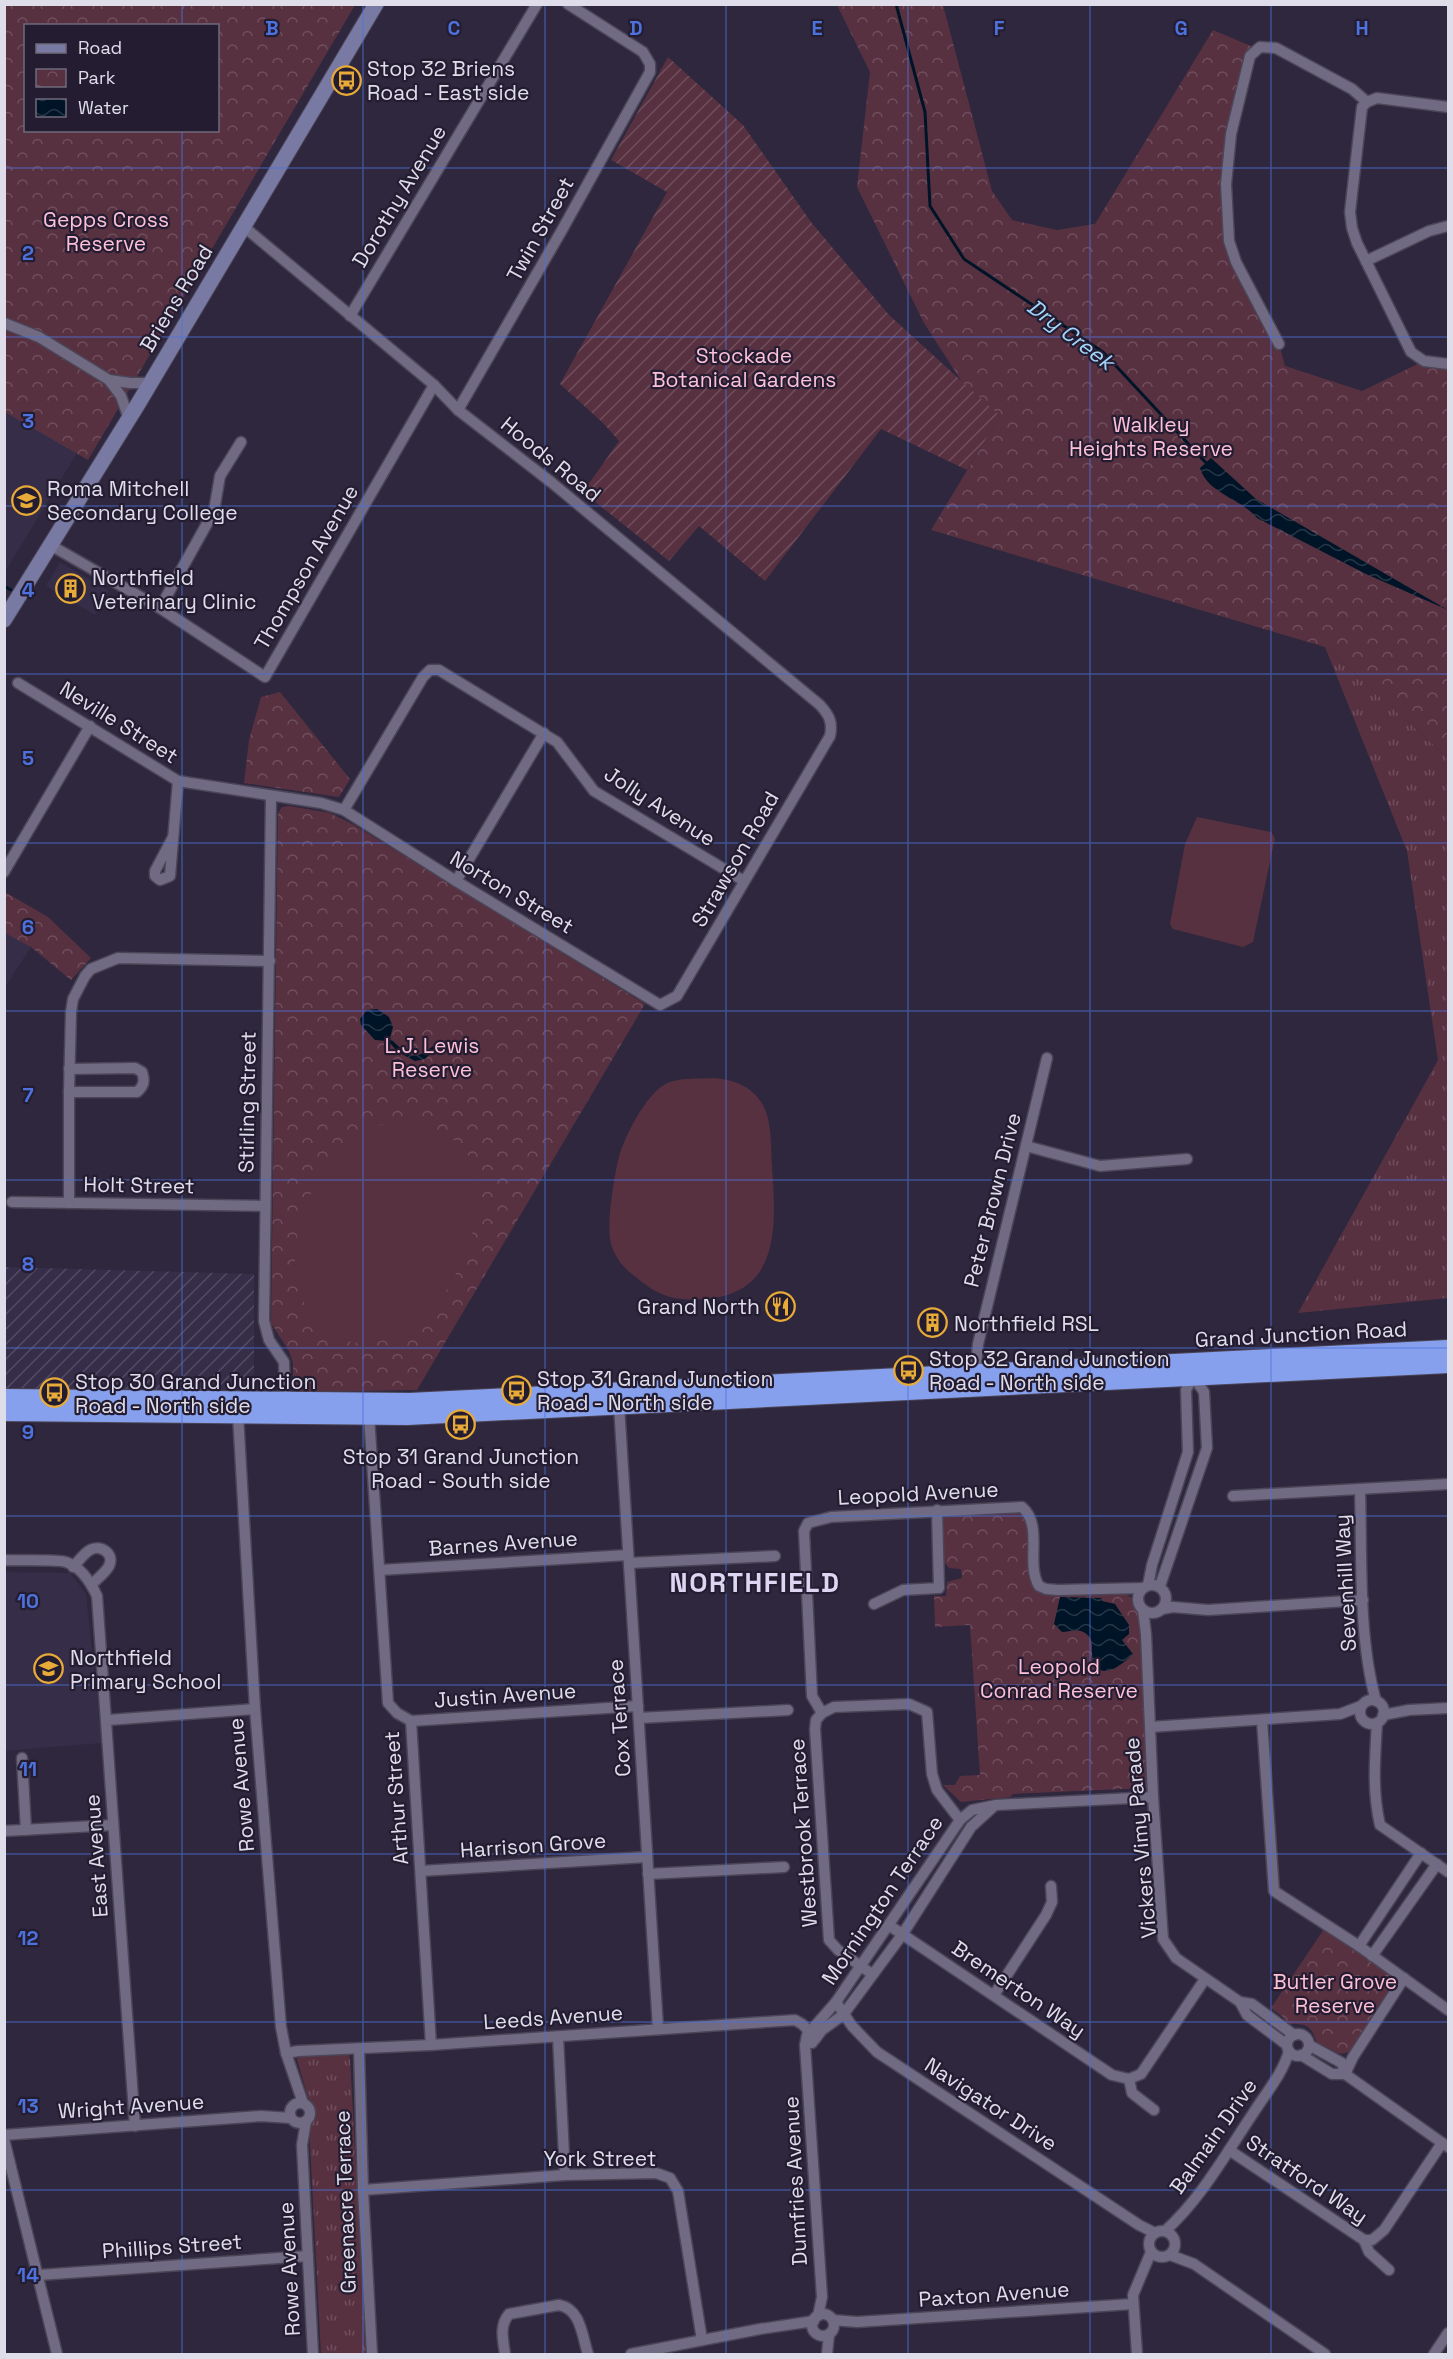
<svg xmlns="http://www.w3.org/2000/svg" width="1453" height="2359" viewBox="0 0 1453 2359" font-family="'Space Grotesk',sans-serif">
  <defs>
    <pattern id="industrial-furrows" width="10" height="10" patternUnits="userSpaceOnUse" patternTransform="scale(1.5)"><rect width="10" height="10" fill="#362d49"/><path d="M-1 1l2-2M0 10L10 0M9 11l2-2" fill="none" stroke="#534b63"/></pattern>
    <pattern id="grass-tufts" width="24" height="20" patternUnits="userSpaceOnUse" patternTransform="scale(1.5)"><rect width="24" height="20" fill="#583141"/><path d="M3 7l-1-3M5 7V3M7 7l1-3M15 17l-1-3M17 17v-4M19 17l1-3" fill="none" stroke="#704e5d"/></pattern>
    <pattern id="park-crowns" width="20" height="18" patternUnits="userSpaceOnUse" patternTransform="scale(1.5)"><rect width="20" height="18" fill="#583141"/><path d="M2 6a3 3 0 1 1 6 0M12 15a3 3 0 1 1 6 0" fill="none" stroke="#704e5d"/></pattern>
    <pattern id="garden-furrows" width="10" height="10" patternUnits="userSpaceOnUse" patternTransform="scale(1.5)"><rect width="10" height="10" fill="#583141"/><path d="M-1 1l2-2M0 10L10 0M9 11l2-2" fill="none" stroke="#704e5d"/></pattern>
    <pattern id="water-waves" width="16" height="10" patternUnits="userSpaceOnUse" patternTransform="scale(1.5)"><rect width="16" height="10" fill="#001427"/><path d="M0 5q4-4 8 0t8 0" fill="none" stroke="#253646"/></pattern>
  </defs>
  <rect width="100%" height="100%" fill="#2e273d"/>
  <g fill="#362d49">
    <path d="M5 391 92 428 5 572Z"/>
    <path d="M60 562 109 591 95 615 46 586Z"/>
    <path d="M5 932 31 947 5 987Z"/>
    <path d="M5 1572 70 1573 86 1594 102 1743 5 1751Z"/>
  </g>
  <path fill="url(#industrial-furrows)" d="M5 1267 254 1274V1393L5 1388Z"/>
  <g fill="url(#grass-tufts)">
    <path d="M1325 647 1448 758V1298L1298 1313 1438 1060 1407 851Z"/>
    <path d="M348 2053 350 2058 366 2354H321L309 2124C312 2114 319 2106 308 2098L297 2059 299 2055Z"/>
  </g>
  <g fill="url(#park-crowns)" fill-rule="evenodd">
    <path d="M5 5H355L88 460 5 412ZM26 26H218V130H26Z"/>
    <path d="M837 5H943L992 191 1012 220 1057 230 1095 224 1213 30 1258 49 1241 97 1227 172 1236 262 1279 344 1285 366 1362 391 1424 361 1448 365V758L1325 647 931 530 1000 416 964 385 924 323 857 187 870 72Z"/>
    <path d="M280 692 350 779 339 797 244 783 249 740 261 697Z"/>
    <path d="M289 806 330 813 354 825 645 1004 417 1390 293 1392V1363L289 1351 271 1323 278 813 282 807Z"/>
    <path d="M5 892 48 917 91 958 71 980 31 947 5 933Z"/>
    <path d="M1018 1511 1027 1522 1031 1578 1034 1586 1123 1592 1136 1601 1141 1611 1149 1783 1144 1788 1013 1794 1010 1797 961 1802 943 1785H955L960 1776 980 1775 970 1625 935 1627 934 1596H946L947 1582 962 1578 961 1569 949 1568 944 1562 942 1520 945 1516Z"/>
    <path d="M1324 1929 1389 1973 1394 1982 1392 1989 1350 2051C1341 2057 1335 2052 1327 2047L1322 2048C1313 2042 1316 2029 1304 2025 1298 2023 1291 2025 1285 2023L1283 2017 1271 2008Z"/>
  </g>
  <path fill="url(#garden-furrows)" d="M668 57 743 125 811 222 889 315 1000 416 967 470 881 429 765 581 699 526 669 561 583 492 619 441 603 423 560 384 667 192 611 160Z"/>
  <g fill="#583141">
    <path d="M1197 817 1271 832 1275 838 1253 942 1243 947 1173 929 1170 924 1185 844Z"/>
    <path d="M713 1078C733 1079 752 1086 763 1105 772 1122 771 1148 772 1167 776 1226 781 1294 704 1299 675 1301 660 1297 637 1278 626 1270 617 1261 612 1247 605 1230 614 1176 619 1157 624 1137 646 1095 664 1085 676 1077 699 1079 713 1078Z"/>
    <path d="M395 1121C417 1121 423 1125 442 1135 448 1138 457 1141 461 1146 498 1187 469 1255 444 1294 436 1306 429 1318 418 1326 407 1334 393 1338 380 1341 369 1344 355 1344 345 1340 275 1309 290 1228 321 1174 325 1167 329 1157 335 1151 350 1133 374 1127 395 1121Z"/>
  </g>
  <g fill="url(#water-waves)">
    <path d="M1211 458 1256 499 1448 610 1366 574 1257 518C1240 498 1207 493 1200 468Z"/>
    <path d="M377 1009 389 1017 393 1027 390 1038C411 1059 414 1062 438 1042L439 1046 425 1059 415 1061 398 1052 388 1041 375 1040 361 1025 360 1019 367 1010Z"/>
    <path d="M1060 1597 1102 1598V1601L1115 1604 1129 1625V1634L1122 1640 1133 1654C1125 1662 1103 1682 1094 1663 1089 1652 1097 1641 1085 1633 1078 1628 1069 1632 1062 1632L1054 1624Z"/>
  </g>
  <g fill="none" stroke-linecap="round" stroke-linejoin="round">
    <g stroke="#001427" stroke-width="3">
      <path d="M896 4 925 112 930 206 964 259 1103 352 1208 465"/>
      <path d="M4 586 11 590"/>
    </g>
    <defs>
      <g id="street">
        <path d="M1448 107 1377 98 1367 102 1362 107 1350 212 1352 228 1357 243 1411 352 1424 361 1448 364"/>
        <path d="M1366 261 1429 231 1448 226"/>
        <path d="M350 316 537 4"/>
        <path d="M4 323 39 337 109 380 121 396 129 419"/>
        <path d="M1279 344 1236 262 1229 241 1226 184 1231 134 1250 56 1260 47 1276 48 1352 89 1367 102"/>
        <path d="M109 380 130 383H151"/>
        <path d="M458 410 562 230 650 72V64L643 52 568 4"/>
        <path d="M52 546 160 608 265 677 434 385"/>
        <path d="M160 608 214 511 220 476 241 442"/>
        <path d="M18 683 178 781 321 803 344 810 456 881 660 1005 677 996 830 736C833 722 829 715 820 705L551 482 458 410 434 385 243 226"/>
        <path d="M271 797 264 1321 269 1340 284 1362 285 1402"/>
        <path d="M344 810 423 677 430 670H439L557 742 594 791 744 881"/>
        <path d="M173 837 155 871V876L160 880 170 876 178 781"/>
        <path d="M4 872 90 726"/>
        <path d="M456 881 544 733"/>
        <path d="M69 1092H137C144 1086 145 1081 142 1072L135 1068 69 1069"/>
        <path d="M1026 1146 1100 1166 1187 1159"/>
        <path d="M12 1202 265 1206"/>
        <path d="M69 1203V1092L71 1012 73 999 85 976 91 969 118 958 270 961"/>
        <path d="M975 1377 978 1344 1047 1058"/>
        <path d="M619 1405 658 2028"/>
        <path d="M238 1415 255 1709 281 2027 286 2053 303 2103"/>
        <path d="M369 1416 388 1703 397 1713 411 1721 431 2045"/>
        <path d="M1360 1489C1362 1556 1358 1637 1376 1701"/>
        <path d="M1233 1496 1448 1484"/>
        <path d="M4 1560C18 1561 55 1559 66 1562 81 1567 91 1583 97 1596L135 2126"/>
        <path d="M629 1563 775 1556"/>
        <path d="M73 1567C78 1562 84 1553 90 1550 101 1544 115 1554 109 1566 106 1572 97 1579 92 1584"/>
        <path d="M380 1570 628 1555"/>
        <circle cx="1152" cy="1599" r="14"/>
        <path d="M1148 1585 1152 1565 1188 1452 1186 1390 1193 1376 1204 1392 1207 1448 1160 1586"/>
        <path d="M874 1604 903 1590 939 1588 937 1510"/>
        <path d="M1162 1609 1173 1607 1208 1610 1363 1600"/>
        <path d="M1143 1610 1146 1634 1153 1797 1163 1939 1176 1958 1240 2002 1252 2004 1294 2035"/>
        <circle cx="1372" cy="1712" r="12"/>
        <path d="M822 1713 834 1707 909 1704 927 1712 932 1774 937 1790 960 1820"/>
        <path d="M1383 1715 1409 1710 1448 1708"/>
        <path d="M639 1718 788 1710"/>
        <path d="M108 1720 255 1709"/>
        <path d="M1262 1720 1274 1891 1359 1946 1448 2010"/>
        <path d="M411 1721 638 1706"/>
        <path d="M1377 1723C1375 1757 1372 1791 1380 1825L1448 1872"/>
        <path d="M1150 1727 1340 1714 1361 1706"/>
        <path d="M22 1758 26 1830"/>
        <path d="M4 1831 113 1825"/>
        <path d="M421 1871 647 1857"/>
        <path d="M648 1874 784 1867"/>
        <path d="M890 1926 1112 2075 1129 2079 1141 2074 1205 1979"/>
        <path d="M1359 1946 1421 1853"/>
        <path d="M1372 1956 1437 1864"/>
        <path d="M872 1974 838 1950 829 1940 815 1729 816 1720 822 1713 812 1696 804 1531 808 1523 831 1517 1022 1507C1044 1526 1025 1563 1039 1586L1046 1589 1058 1590 1143 1588"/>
        <path d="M994 1995 1046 1915 1052 1902 1051 1886"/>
        <path d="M836 2002 852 2026 877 2052 1139 2225 1155 2233"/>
        <path d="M1240 2002 1247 2015 1287 2045"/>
        <circle cx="1298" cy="2045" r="11"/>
        <path d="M558 2037 565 2175"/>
        <path d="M812 2043 822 2030 843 2015 902 1935 971 1827 993 1807"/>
        <path d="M1309 2045 1342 2063 1345 2074"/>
        <path d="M359 2049 363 2190 372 2354"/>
        <path d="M286 2053 298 2051 431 2045 795 2020 802 2024 816 2038"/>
        <path d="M1301 2055 1332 2074H1345L1448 2147"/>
        <path d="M1345 2074 1353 2057 1404 1978"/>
        <path d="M1129 2079 1132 2093 1154 2110"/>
        <circle cx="300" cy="2113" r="10"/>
        <path d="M306 2121 302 2145 313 2354"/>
        <path d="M4 2135 261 2116 291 2118"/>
        <path d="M4 2139 57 2354"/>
        <path d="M1229 2150 1364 2240H1372L1384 2230 1442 2143"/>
        <path d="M363 2190 565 2175 656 2173 670 2178 678 2191 702 2340"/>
        <circle cx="1162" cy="2244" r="13"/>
        <path d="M1165 2231C1201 2199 1227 2152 1254 2112 1266 2093 1283 2073 1289 2051"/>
        <path d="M1364 2240 1369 2252 1389 2270"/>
        <path d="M1170 2255 1194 2264 1325 2354"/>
        <path d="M39 2275 308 2256"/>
        <circle cx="823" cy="2325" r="11"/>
        <path d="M818 2316 822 2297 805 2045 807 2035 836 2002 960 1820 972 1810 996 1805 1153 1797"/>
        <path d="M833 2320 857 2322 1133 2304"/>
        <path d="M505 2354C503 2339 499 2326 509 2314L559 2305C581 2309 582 2336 588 2354"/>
        <path d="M631 2354 760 2329 814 2321"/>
        <path d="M827 2354 829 2334"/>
        <path d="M1137 2354 1133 2295 1151 2252"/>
        <path d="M1434 2354 1448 2333"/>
      </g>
      <path id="secondary" d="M4 620 138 404 376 4"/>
      <g id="highway">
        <path d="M4 1398 410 1402 1448 1349"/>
        <path d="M4 1412 407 1416 1448 1364"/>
      </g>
    </defs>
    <use href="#street" stroke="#4b4557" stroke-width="13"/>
    <use href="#secondary" stroke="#4b4557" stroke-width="17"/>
    <use href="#highway" stroke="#4b4557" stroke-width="20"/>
    <use href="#street" stroke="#716a83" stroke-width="10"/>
    <use href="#secondary" stroke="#787aa3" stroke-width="15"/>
    <use href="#highway" stroke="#87a0ed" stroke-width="18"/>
  </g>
  <path fill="none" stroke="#4e72dd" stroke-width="1.5" stroke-opacity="0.55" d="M182 4V26M363 4V2354M545 4V2354M726 4V2354M908 4V2354M1090 4V2354M1271 4V2354M182 130V2354M4 168H1448M4 337H1448M4 506H1448M4 674H1448M4 843H1448M4 1011H1448M4 1180H1448M4 1348H1448M4 1516H1448M4 1685H1448M4 1854H1448M4 2022H1448M4 2190H1448"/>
  <defs>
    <symbol id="bus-ring" viewBox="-11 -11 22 22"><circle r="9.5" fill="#241d32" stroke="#e8ab37" stroke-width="1.5"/><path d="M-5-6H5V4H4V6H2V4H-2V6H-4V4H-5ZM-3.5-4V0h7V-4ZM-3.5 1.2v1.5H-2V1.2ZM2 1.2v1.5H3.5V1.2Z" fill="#e8ab37"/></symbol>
    <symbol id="school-ring" viewBox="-11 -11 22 22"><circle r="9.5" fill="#241d32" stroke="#e8ab37" stroke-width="1.5"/><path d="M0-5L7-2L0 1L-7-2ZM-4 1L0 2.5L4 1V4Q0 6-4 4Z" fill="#e8ab37"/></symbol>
    <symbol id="building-ring" viewBox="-11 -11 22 22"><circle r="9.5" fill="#241d32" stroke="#e8ab37" stroke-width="1.5"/><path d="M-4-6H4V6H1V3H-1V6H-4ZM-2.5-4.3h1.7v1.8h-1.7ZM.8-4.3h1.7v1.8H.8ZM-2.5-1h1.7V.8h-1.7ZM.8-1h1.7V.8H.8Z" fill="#e8ab37"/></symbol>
    <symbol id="restaurant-ring" viewBox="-11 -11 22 22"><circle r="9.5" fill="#241d32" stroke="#e8ab37" stroke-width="1.5"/><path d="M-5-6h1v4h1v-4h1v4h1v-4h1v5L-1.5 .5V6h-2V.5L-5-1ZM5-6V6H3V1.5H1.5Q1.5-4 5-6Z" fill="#e8ab37"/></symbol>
  </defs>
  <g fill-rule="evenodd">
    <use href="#bus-ring" x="330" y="64" width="33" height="33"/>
    <use href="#school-ring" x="10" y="484" width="33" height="33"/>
    <use href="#building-ring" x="54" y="572" width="33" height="33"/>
    <use href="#restaurant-ring" x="764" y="1290" width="33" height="33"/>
    <use href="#building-ring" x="916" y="1306" width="33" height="33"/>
    <use href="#bus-ring" x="892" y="1354" width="33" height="33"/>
    <use href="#bus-ring" x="500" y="1374" width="33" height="33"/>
    <use href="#bus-ring" x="38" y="1376" width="33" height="33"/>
    <use href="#bus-ring" x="444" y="1408" width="33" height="33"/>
    <use href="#school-ring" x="32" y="1652" width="33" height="33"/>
  </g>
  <g text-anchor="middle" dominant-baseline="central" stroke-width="4.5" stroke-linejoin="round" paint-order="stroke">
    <g font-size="21" fill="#e0ddeb" stroke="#241d32" text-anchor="start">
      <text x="367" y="68">Stop 32 Briens<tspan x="367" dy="24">Road - East side</tspan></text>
      <text x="47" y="488">Roma Mitchell<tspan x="47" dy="24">Secondary College</tspan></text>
      <text x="92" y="577">Northfield<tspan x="92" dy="24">Veterinary Clinic</tspan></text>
      <text x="760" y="1306" text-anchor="end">Grand North</text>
      <text x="954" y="1323">Northfield RSL</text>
      <text x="929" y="1358">Stop 32 Grand Junction<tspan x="929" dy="24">Road - North side</tspan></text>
      <text x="537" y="1378">Stop 31 Grand Junction<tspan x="537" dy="24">Road - North side</tspan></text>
      <text x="75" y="1381">Stop 30 Grand Junction<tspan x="75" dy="24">Road - North side</tspan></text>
      <text x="461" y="1456" text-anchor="middle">Stop 31 Grand Junction<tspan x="461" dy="24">Road - South side</tspan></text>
      <text x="70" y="1657">Northfield<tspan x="70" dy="24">Primary School</tspan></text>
    </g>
    <g font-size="21" fill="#e0ddeb" stroke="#241d32">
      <text transform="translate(399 196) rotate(-59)">Dorothy Avenue</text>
      <text transform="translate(540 229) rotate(-61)">Twin Street</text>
      <text transform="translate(176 298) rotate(-59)">Briens Road</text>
      <text transform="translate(551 459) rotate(39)">Hoods Road</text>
      <text transform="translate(306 567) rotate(-60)">Thompson Avenue</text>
      <text transform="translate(119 722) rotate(32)">Neville Street</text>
      <text transform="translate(660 806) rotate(33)">Jolly Avenue</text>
      <text transform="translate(735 859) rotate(-60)">Strawson Road</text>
      <text transform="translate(512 892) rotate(31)">Norton Street</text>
      <text transform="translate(247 1102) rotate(-89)">Stirling Street</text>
      <text transform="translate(139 1185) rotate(1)">Holt Street</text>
      <text transform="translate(992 1200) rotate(-76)">Peter Brown Drive</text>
      <text transform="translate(1301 1334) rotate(-3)">Grand Junction Road</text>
      <text transform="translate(918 1493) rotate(-3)">Leopold Avenue</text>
      <text transform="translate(503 1543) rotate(-4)">Barnes Avenue</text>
      <text transform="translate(1345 1583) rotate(-93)">Sevenhill Way</text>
      <text transform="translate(505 1695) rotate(-4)">Justin Avenue</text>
      <text transform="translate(619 1718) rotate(-94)">Cox Terrace</text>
      <text transform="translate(241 1785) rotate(-95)">Rowe Avenue</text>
      <text transform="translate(396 1798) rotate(-94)">Arthur Street</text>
      <text transform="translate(803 1833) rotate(-94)">Westbrook Terrace</text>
      <text transform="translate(1140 1838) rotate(-95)">Vickers Vimy Parade</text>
      <text transform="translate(533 1845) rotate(-4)">Harrison Grove</text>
      <text transform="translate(96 1856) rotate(-94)">East Avenue</text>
      <text transform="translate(882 1900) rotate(-56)">Mornington Terrace</text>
      <text transform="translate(1019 1989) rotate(34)">Bremerton Way</text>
      <text transform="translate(553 2017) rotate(-4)">Leeds Avenue</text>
      <text transform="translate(991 2104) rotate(33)">Navigator Drive</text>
      <text transform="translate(131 2106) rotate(-4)">Wright Avenue</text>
      <text transform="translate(1213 2136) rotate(-55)">Balmain Drive</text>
      <text x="600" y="2158">York Street</text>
      <text transform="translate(1307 2179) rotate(34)">Stratford Way</text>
      <text transform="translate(795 2181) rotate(-93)">Dumfries Avenue</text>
      <text transform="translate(345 2202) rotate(-92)">Greenacre Terrace</text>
      <text transform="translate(172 2246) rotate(-4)">Phillips Street</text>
      <text transform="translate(289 2269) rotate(-93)">Rowe Avenue</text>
      <text transform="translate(994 2294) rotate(-4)">Paxton Avenue</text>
    </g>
    <g font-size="21" fill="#fdc0d7" stroke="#241d32">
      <text x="106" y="219">Gepps Cross<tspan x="106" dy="24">Reserve</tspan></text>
      <text x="744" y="355">Stockade<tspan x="744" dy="24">Botanical Gardens</tspan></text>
      <text x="1151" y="424">Walkley<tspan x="1151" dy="24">Heights Reserve</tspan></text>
      <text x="432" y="1045">L.J. Lewis<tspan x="432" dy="24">Reserve</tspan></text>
      <text x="1059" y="1666">Leopold<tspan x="1059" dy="24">Conrad Reserve</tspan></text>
      <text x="1335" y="1981">Butler Grove<tspan x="1335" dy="24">Reserve</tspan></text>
    </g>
    <g font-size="22" font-style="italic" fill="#a2d5fb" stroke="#241d32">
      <text transform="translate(1071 334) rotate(37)">Dry Creek</text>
    </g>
    <g font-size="27" font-weight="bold" letter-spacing="1.5" fill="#ddd6f2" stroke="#241d32">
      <text x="755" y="1582">NORTHFIELD</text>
    </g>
  </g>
  <g font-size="20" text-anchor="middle" font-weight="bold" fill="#4e72dd" stroke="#241d32" stroke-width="4.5" stroke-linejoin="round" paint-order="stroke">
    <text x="272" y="35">B</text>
    <text x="454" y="35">C</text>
    <text x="636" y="35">D</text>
    <text x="817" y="35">E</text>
    <text x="999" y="35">F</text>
    <text x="1181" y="35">G</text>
    <text x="1362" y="35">H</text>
    <text x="28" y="260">2</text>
    <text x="28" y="428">3</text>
    <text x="28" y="597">4</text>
    <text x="28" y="765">5</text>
    <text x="28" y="934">6</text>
    <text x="28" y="1102">7</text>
    <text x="28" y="1271">8</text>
    <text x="28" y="1439">9</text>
    <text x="28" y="1608">10</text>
    <text x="28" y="1776">11</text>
    <text x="28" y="1945">12</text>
    <text x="28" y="2113">13</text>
    <text x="28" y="2282">14</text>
  </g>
  <rect width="1453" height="2359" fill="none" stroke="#e0ddeb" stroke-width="12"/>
  <rect x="24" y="24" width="195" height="108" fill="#241d32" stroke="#6f6a7c" stroke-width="1.5"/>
  <rect x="36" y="44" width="30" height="9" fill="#787aa3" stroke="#6f6a7c" stroke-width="1.5"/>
  <text x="78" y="54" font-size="18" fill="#e0ddeb">Road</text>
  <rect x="36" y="69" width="30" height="18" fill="url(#park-crowns)" stroke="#6f6a7c" stroke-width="1.5"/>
  <text x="78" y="84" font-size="18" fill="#e0ddeb">Park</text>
  <rect x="36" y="99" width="30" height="18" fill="url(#water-waves)" stroke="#6f6a7c" stroke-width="1.5"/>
  <text x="78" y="114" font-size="18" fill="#e0ddeb">Water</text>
</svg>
